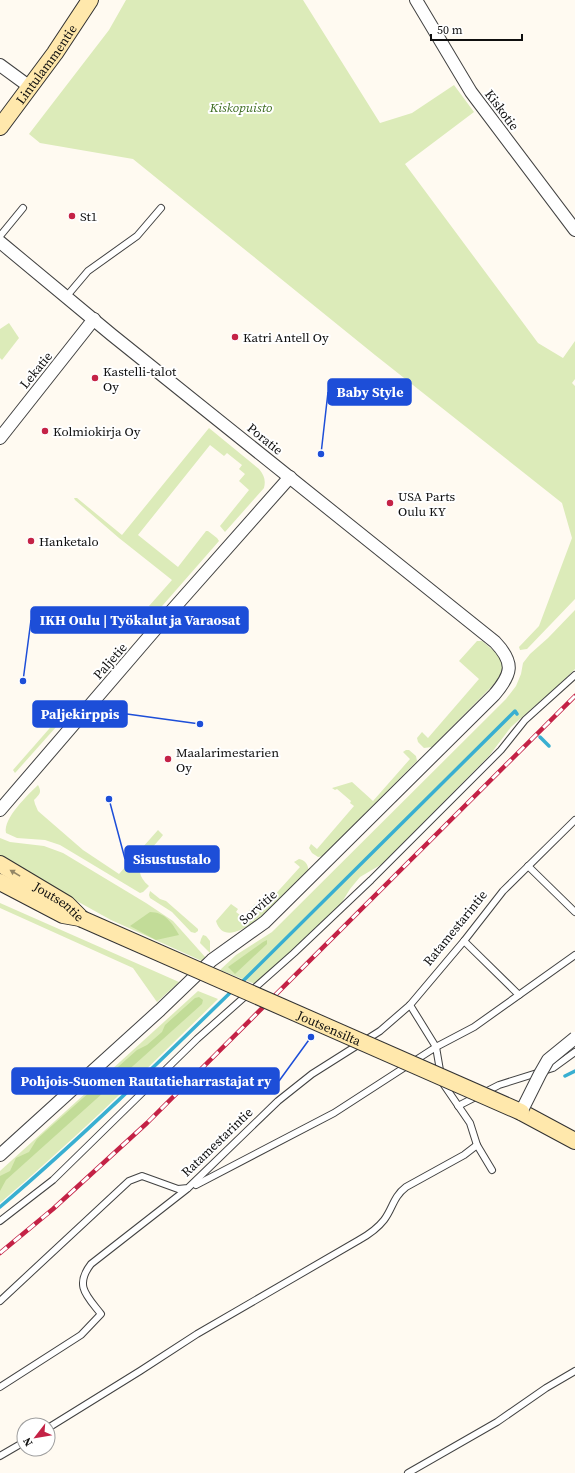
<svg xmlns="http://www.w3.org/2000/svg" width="575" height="1473" viewBox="0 0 575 1473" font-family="'Source Serif 4',serif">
  <rect width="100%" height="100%" fill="#fffaf1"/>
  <g fill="#dcebb9">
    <path d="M126 0H303L380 123 412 113 454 85 474 112 405 164 538 343 563 358 575 341V379L572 383 575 386V599L527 649 520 650 519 647 539 626 572 538 562 503 375 355 133 159 40 143 29 134 109 30Z"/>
    <path d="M9 323 19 338 2 360 0 358V329Z"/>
    <path d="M209 428 259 469C264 475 266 480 264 488L225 532 220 526 249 490 239 481 245 474 239 469 242 465 227 453 224 456 210 445 138 535 178 567 206 531H208L217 538 219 541 156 613H155L149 606 172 580 119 538 75 500 74 498H77L122 535Z"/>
    <path d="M575 610V669L553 691 538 703 511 727 489 756 382 864 360 877 350 889 339 907 293 951 255 984 220 970 236 955 272 932 506 699 516 686 521 674 523 663 530 654 548 638Z"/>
    <path d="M477 641H482C497 654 510 660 497 681L432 747 424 748 418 742 417 738 422 732 428 738 479 679 459 661Z"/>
    <path d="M70 705 73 708 15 773 13 770Z"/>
    <path d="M406 750H409L416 756 417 761 415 763 323 856 318 857 312 853 309 848 311 844 317 849 354 806 350 803 351 801 337 789 335 790 332 788 352 782 373 801 410 759 403 752Z"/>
    <path d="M38 785C42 792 40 794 34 800L35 804 38 811 83 850 119 874 158 830 163 835C150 852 127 867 149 886L143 892 140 893 60 845 45 840 17 838 6 833C3 818 28 795 38 785Z"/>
    <path d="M0 838 10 842 44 846 63 853 146 903 173 921 206 958 202 961 111 920 3 860 0 856Z"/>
    <path d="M299 859C305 860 309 865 308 871 296 883 228 962 216 921L231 904 238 909 236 912 243 917 255 904 261 910 300 867 294 862Z"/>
    <path d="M150 891 160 899 166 901 198 929V931L195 933 191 932 172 912 150 898 149 895Z"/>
    <path d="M0 903 179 982 157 1002 133 968 0 908Z"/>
    <path d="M203 935 206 936 210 941V953L200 943 201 939Z"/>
    <path d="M198 991 218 999C147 1069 76 1138 0 1203V1171Z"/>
  </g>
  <g fill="#c2dc98">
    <path d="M150 912C165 912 172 923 179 935L156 940 130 926Z"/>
    <path d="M267 940V944L235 974 228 967 263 942Z"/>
    <path d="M199 997 203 1000 202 1004 6 1180 0 1191V1176L10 1171 16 1158 29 1152 37 1139 137 1050 147 1045 162 1032 165 1025 195 998Z"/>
  </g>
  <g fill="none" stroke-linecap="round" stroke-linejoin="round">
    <g stroke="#39afd1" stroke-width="3.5">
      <path d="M540 737 549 746"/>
      <path d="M241 983 515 711 517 714"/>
      <path d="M565 1076 575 1071"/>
      <path d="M0 1207C81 1138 157 1064 233 990"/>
    </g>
    <defs>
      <g id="lane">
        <path d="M0 236 23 208"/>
        <path d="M66 297 88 271 137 236 161 208"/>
        <path d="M528 866 575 912"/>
        <path d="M464 941 519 995"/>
        <path d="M410 1005 436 1047 474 1027 575 955"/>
        <path d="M458 1106 499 1085 553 1068 575 1052"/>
        <path d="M196 1185 334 1113 436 1047 442 1082 470 1123 477 1145 492 1170"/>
        <path d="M0 1221 53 1180 197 1039 294 953 371 880 501 750 525 720 575 675"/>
        <path d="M0 1301 129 1181 142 1176 178 1189 188 1188 278 1101 312 1074 380 1031 410 1005 464 941 503 891 575 820"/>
        <path d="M0 1387 81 1335 101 1314C87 1296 74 1286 91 1264L187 1189"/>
        <path d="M48 1428 140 1371 197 1334 359 1240C368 1235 377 1229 384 1220 393 1208 393 1197 406 1187L464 1155 477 1145"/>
        <path d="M0 1456 24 1442"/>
        <path d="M408 1473 497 1422 546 1388 575 1371"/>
      </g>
      <g id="street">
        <path d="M416 0 471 92 575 230"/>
        <path d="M0 65 30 87"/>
        <path d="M0 242 112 335 495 642C515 663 512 674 494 695L265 922 212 960 160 1010 0 1155"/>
        <path d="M0 438 94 319"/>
        <path d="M0 810 159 625 290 477"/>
      </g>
      <g id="secondary">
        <path id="s1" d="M0 127 55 53 90 0"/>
        <path id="s2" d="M0 864 67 904 82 919"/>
        <path d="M0 882 63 915 80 918"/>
        <path d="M521 1112 575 1141"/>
      </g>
    </defs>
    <use href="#lane" stroke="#424242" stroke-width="8"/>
    <use href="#street" stroke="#424242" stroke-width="14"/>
    <use href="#secondary" stroke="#313131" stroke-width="18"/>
    <use href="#lane" stroke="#fff" stroke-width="6"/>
    <use href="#street" stroke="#fff" stroke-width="12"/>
    <use href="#secondary" stroke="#ffe8ac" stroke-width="16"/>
    <defs>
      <path id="rail" d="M0 1253 53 1209 147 1123 575 696"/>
    </defs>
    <use href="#rail" stroke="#c42246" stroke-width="4.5"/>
    <use href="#rail" stroke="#fff" stroke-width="3" stroke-dasharray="9" stroke-linecap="butt"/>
    <defs>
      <path id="street-bridge" d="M521 1112 540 1074 548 1060 575 1038"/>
      <g id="secondary-bridge">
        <path id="s3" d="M82 919 521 1112"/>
      </g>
    </defs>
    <use href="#street-bridge" stroke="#424242" stroke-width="14" stroke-linecap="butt"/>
    <use href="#secondary-bridge" stroke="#313131" stroke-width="18" stroke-linecap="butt"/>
    <use href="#street-bridge" stroke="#fff" stroke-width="12"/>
    <use href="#secondary-bridge" stroke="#ffe8ac" stroke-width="16"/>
  </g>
  <defs><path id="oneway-solid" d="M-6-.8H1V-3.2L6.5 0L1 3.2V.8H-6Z"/></defs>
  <use fill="#938665" href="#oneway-solid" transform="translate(15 873) rotate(-149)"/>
  <g fill="#c42246" stroke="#fff" stroke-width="1.5">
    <circle cx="72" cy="216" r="4"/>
    <circle cx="235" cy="337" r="4"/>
    <circle cx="95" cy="378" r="4"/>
    <circle cx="45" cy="431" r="4"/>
    <circle cx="390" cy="503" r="4"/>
    <circle cx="31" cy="541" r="4"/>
    <circle cx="168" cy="759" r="4"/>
  </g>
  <g text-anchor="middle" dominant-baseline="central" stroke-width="4" stroke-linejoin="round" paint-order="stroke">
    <g font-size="13" fill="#0f0f0f" stroke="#fff">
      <text stroke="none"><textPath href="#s1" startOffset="78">Lintulammentie</textPath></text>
      <text transform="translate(502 110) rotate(53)">Kiskotie</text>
      <text transform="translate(36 370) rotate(-51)">Lekatie</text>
      <text transform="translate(265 439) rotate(39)">Poratie</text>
      <text transform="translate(110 661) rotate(-49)">Paljetie</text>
      <text stroke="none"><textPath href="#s2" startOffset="70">Joutsentie</textPath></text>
      <text transform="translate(258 907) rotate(-41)">Sorvitie</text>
      <text transform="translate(455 928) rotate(-51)">Ratamestarintie</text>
      <text stroke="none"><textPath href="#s3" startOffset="270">Joutsensilta</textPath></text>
      <text transform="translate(217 1142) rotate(-44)">Ratamestarintie</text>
    </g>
    <g font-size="13" font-style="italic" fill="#3a6a1d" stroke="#fff">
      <text x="241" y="107">Kiskopuisto</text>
    </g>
    <g font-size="13" fill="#0f0f0f" stroke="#fff" text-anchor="start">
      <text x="80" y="216">St1</text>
      <text x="243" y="337">Katri Antell Oy</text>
      <text x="103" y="371">Kastelli-talot<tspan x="103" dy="15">Oy</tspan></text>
      <text x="53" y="431">Kolmiokirja Oy</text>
      <text x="398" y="496">USA Parts<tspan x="398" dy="15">Oulu KY</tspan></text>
      <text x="39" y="541">Hanketalo</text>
      <text x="176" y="752">Maalarimestarien<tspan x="176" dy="15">Oy</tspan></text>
    </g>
  </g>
  <path fill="none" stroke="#1d4ed8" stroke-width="1.5" d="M321 454L328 392M23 681L31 620M200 724L127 714M109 799L125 859M311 1037L279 1081"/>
  <g fill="#1d4ed8" stroke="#fff" stroke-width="1.5">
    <circle cx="321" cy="454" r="4"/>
    <circle cx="23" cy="681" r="4"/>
    <circle cx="200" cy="724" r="4"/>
    <circle cx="109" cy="799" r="4"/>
    <circle cx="311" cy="1037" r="4"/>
  </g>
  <g fill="#1d4ed8" stroke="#1d4ed8" stroke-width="1.5">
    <rect x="328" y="379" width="83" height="26" rx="4"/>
    <rect x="31" y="607" width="217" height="26" rx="4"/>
    <rect x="33" y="701" width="94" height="26" rx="4"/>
    <rect x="125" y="846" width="94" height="26" rx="4"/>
    <rect x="12" y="1068" width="267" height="26" rx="4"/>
  </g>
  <g font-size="14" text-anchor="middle" font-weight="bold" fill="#fff">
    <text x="370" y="397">Baby Style</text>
    <text x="140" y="625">IKH Oulu | Työkalut ja Varaosat</text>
    <text x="80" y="719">Paljekirppis</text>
    <text x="172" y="864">Sisustustalo</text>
    <text x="146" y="1086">Pohjois-Suomen Rautatieharrastajat ry</text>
  </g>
  <g transform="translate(36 1437) rotate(239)"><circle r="19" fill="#ffffff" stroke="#9f9f9f"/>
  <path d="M0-3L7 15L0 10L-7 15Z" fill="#c42246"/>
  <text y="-6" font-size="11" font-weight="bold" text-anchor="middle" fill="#0f0f0f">N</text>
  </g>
  <path d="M431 34v6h91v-6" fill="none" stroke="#0f0f0f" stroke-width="2"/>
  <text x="437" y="34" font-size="12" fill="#0f0f0f" stroke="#ffffff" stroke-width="3" paint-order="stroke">50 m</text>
</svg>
